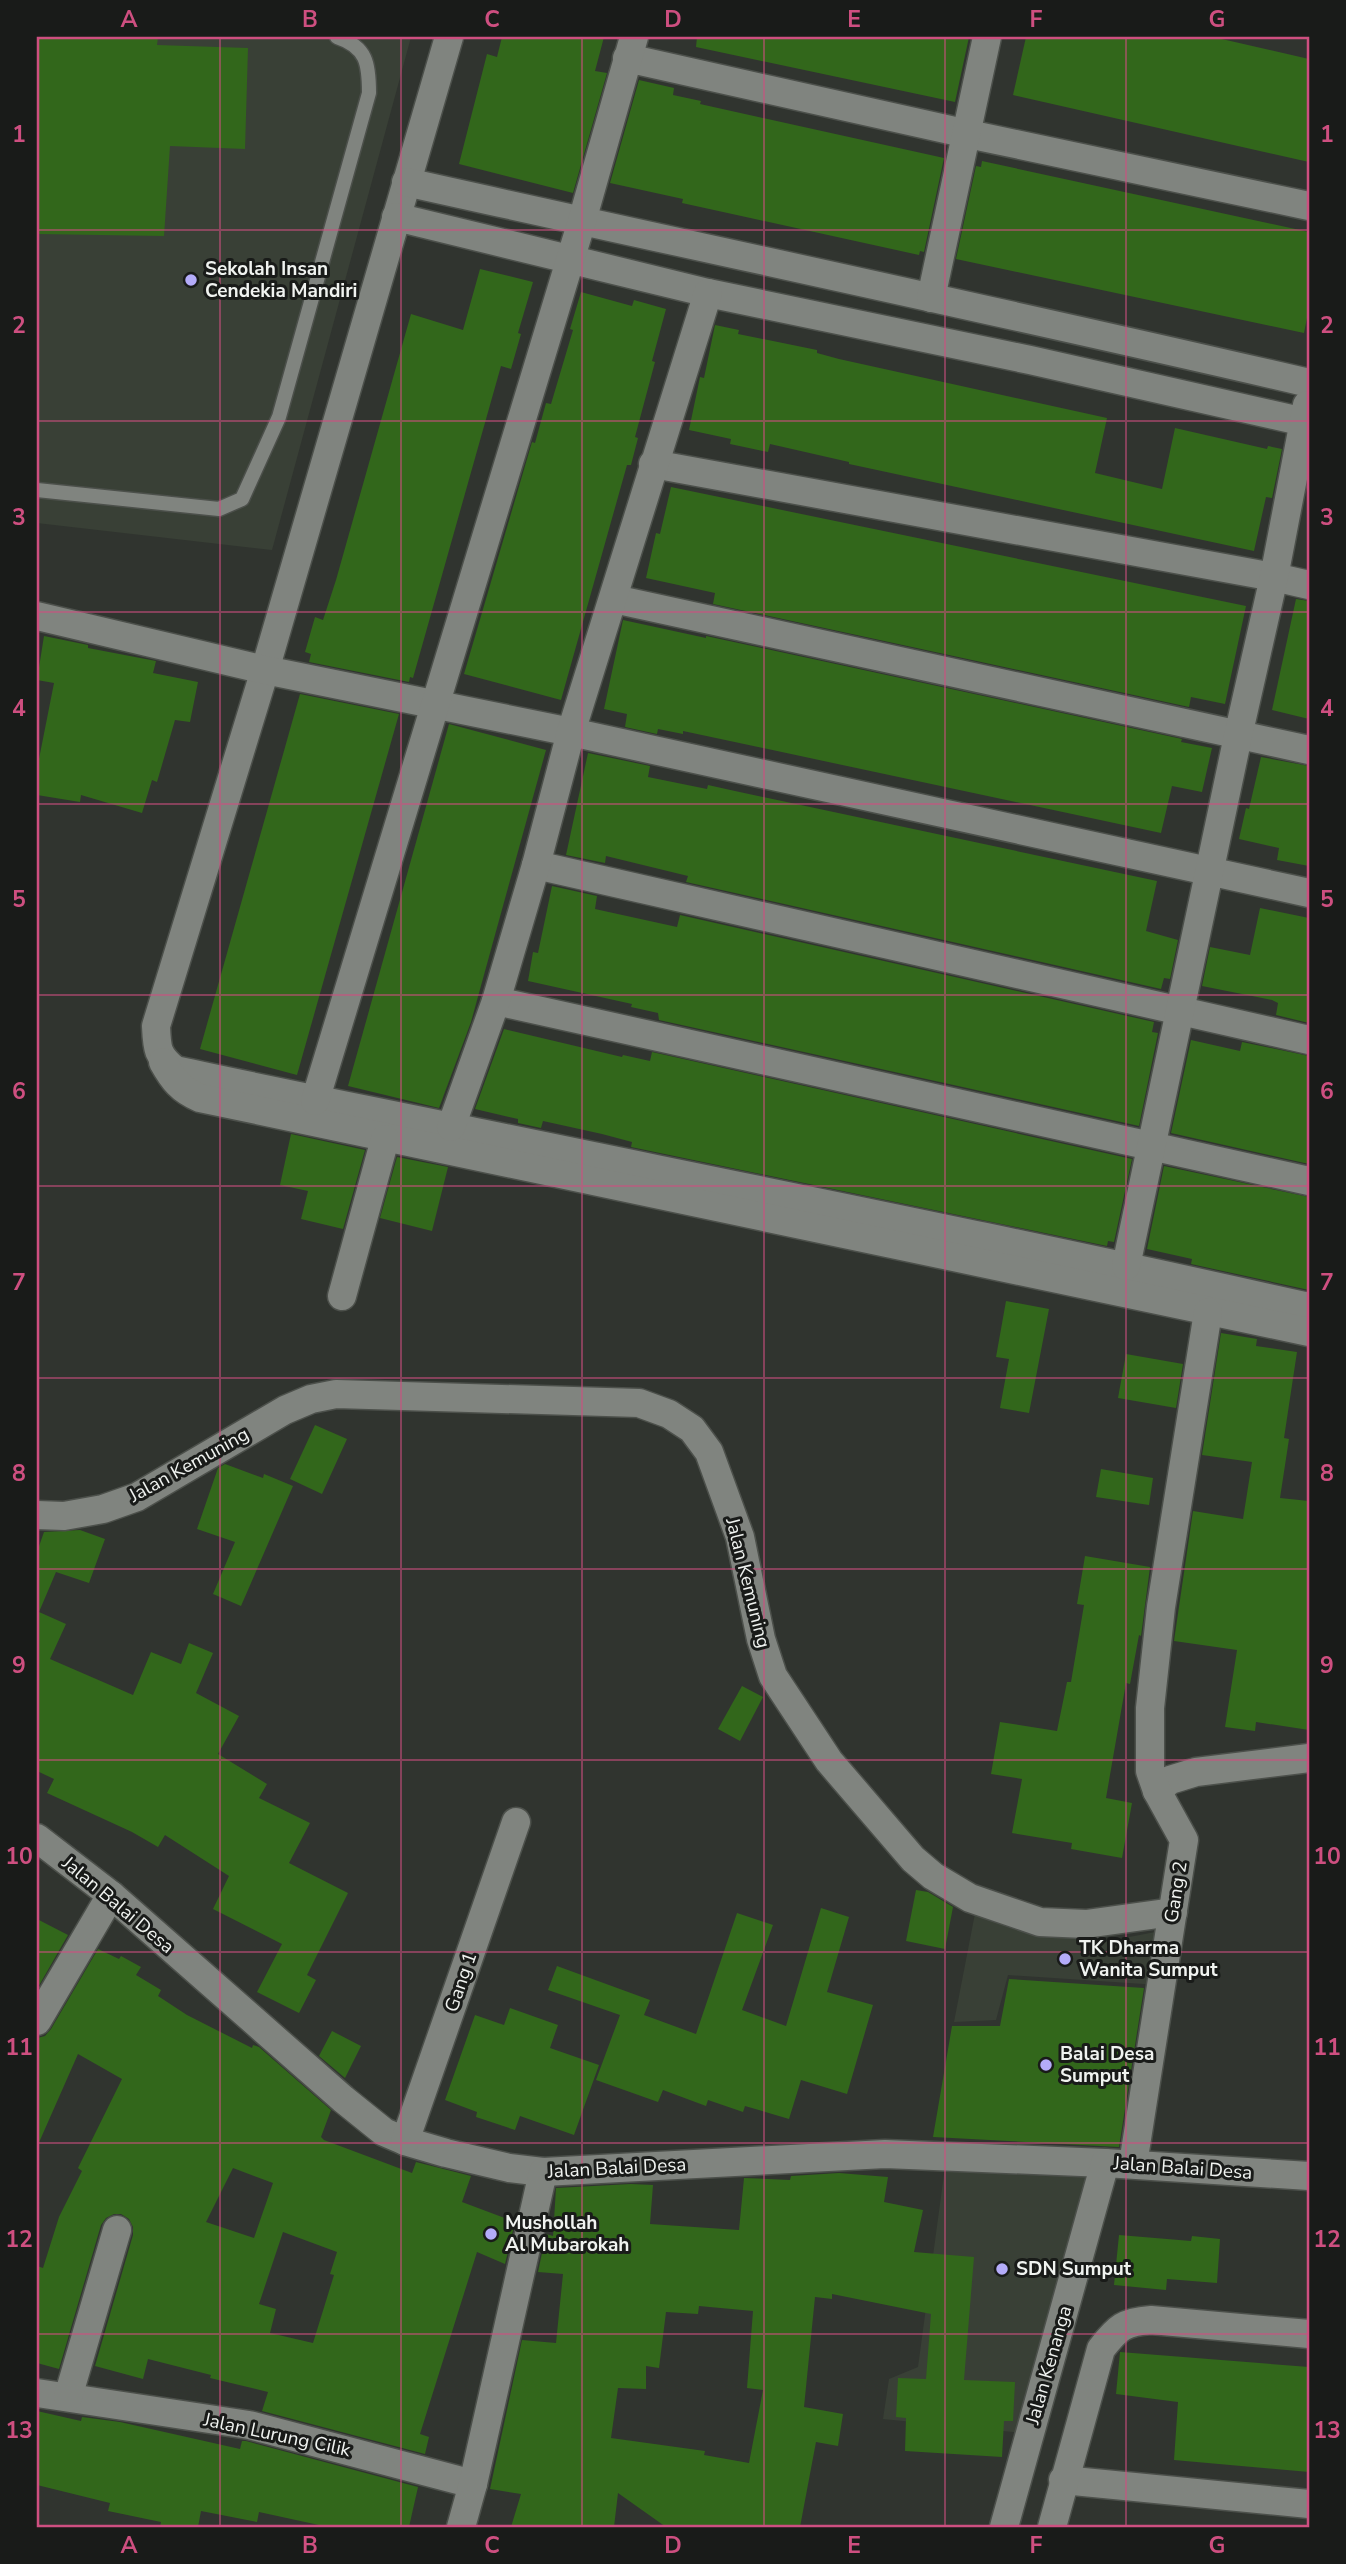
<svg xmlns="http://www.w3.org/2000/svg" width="1346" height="2564" viewBox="0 0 1346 2564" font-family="'Nunito Sans',sans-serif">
  <rect width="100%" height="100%" fill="#30342f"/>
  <g fill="#394036">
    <path d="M37 37H411L272 550 37 523Z"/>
    <path d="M978 1898 1048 1931 1098 1943 1171 1929 1159 1985 1008 1975 996 2020 954 2022Z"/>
    <path d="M945 2167 1103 2171 1024 2433 883 2419 889 2379 918 2367Z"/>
  </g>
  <g fill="#32671b" fill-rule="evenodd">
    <path d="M37 37H158L157 45 248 48 245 149 170 146 164 236 37 234Z"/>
    <path d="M502 37H604L595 71 607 73 573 193 459 164 487 54 497 57Z"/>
    <path d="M697 37H969L955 102 696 47Z"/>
    <path d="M1026 37H1213L1309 59V162L1013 95Z"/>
    <path d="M639 80 674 88 673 95 701 101 700 104 944 158 924 252 920 251 919 255 682 203 683 199 610 183Z"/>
    <path d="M982 161 1309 232V308L1304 333 956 259 976 166 981 167Z"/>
    <path d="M480 269 533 282 518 333 521 334 511 369 501 366 413 678 410 677 409 682 309 662 311 654 305 652 315 617 323 620 336 580 411 314 463 330Z"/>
    <path d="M581 292 632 306 634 300 666 309 652 361 655 362 635 437 638 438 631 465H627L561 700 464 674 532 442 535 443 546 403 551 404 573 330 570 329Z"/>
    <path d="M715 325 739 330 738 334 817 350V353L839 359 1107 418 1095 473 1162 489 1175 428 1267 449 1268 446 1282 449 1272 498 1266 497 1254 551 849 464V462L770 444 768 452 730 444 731 439 689 430 700 377 704 378Z"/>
    <path d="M671 487 1246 606 1225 704 1191 697 1189 707 713 604 715 593 646 578 656 533 660 534Z"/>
    <path d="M1296 599 1309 601V719L1272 710Z"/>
    <path d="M623 620 706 638V636L1182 739 1181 742 1212 748 1202 792 1172 786 1161 833 683 731V734L658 729 657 734 625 727 627 714 604 709Z"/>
    <path d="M44 636 88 645V648L156 661 153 673 198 682 190 722 175 720 157 782 152 780 142 813 81 795 80 802 37 795V769L54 683 37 680Z"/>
    <path d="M300 694 399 714 297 1075 200 1049Z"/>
    <path d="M449 724 546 750 471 1022 439 1108 348 1086Z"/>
    <path d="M588 753 650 766 648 777 707 789 708 785 735 791 1157 881 1146 931 1178 940 1170 979 1164 978 1161 989 686 882 688 876 606 856 605 863 566 855Z"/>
    <path d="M1261 757 1309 766V866L1277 860 1279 848 1239 839 1246 808 1249 809Z"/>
    <path d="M552 886 597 896 595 909 677 927 680 915 1154 1022 1152 1032 1158 1033 1139 1126 659 1020 658 1013 631 1007 632 1004 528 981 533 952 538 953Z"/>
    <path d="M1260 908 1309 918V1023L1276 1015 1278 1003 1272 1000 1202 986 1210 947 1250 955Z"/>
    <path d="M504 1029 622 1057 623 1055 650 1061 652 1052 1132 1159 1114 1242 1108 1241 1107 1246 631 1147 632 1142 602 1134 543 1121 541 1128 518 1123V1119L475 1109Z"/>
    <path d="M1191 1040 1240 1051 1242 1042 1309 1056V1164L1171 1133Z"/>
    <path d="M291 1134 365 1150 343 1229 301 1219 308 1191 280 1185Z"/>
    <path d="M397 1157 448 1167 432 1231 380 1218Z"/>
    <path d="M1164 1166 1309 1197V1290L1191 1264 1192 1259 1147 1249Z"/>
    <path d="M1006 1301 1049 1309 1029 1413 1000 1408 1009 1359 996 1357Z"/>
    <path d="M1221 1333 1257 1339 1256 1346 1297 1352 1284 1438 1289 1439 1280 1498 1309 1501V1730L1256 1722 1255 1731 1225 1727 1237 1650 1174 1641 1193 1511 1243 1519 1252 1462 1202 1455Z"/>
    <path d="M1126 1354 1183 1364 1176 1408 1118 1398Z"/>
    <path d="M315 1425 347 1439 322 1494 290 1479Z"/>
    <path d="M225 1464 263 1478 264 1474 293 1486 241 1606 213 1594 235 1542 197 1529 218 1468Z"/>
    <path d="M1101 1469 1153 1478 1149 1505 1096 1497Z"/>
    <path d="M80 1530 105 1539 89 1583 56 1572 39 1612 66 1624 50 1659 133 1695 151 1652 181 1664 189 1643 213 1653 196 1693 239 1716 218 1754 267 1784 259 1798 310 1823 289 1863 348 1893 307 1975 316 1980 299 2013 257 1992 282 1944 213 1909 229 1876 165 1835 158 1847 132 1832 47 1793 54 1779 37 1771V1552L44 1532Z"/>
    <path d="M1085 1556 1150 1567 1141 1636 1139 1635 1130 1684 1126 1683 1106 1798 1132 1803 1122 1858 1071 1849 1072 1843 1012 1833 1022 1779 991 1774 1000 1722 1057 1731 1067 1682H1071L1084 1605 1077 1604Z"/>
    <path d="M742 1686 763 1697 740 1741 718 1729Z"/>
    <path d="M916 1890 928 1892 953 1907 945 1949 906 1941Z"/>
    <path d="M821 1908 849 1917 827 1992 873 2005 847 2094 801 2080 789 2119 745 2106 743 2112 708 2100 706 2106 663 2090 658 2102 596 2080 620 2015 548 1990 557 1966 650 2000 644 2015 696 2034 737 1913 773 1925 742 2010 786 2026Z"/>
    <path d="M37 1919 68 1935 37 1989Z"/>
    <path d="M98 1949 119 1959 121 1956 141 1967 136 1975 161 1990 158 1996 187 2015 252 2048 253 2045 259 2047 331 2110 321 2137 324 2140 412 2173 416 2162 471 2176 462 2202 515 2222 505 2264 477 2252 420 2434 429 2437 425 2454 262 2411 268 2392 210 2378 211 2375 148 2359 143 2379 95 2366 133 2235V2227L129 2219 121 2214H114L106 2218 101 2225 59 2369 37 2363V2266L43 2268 59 2217 82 2171 78 2168 122 2079 78 2054 37 2147V2038L45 2036 51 2029ZM233 2168 273 2183 254 2238 206 2222ZM283 2232 337 2252 330 2274 334 2275 313 2343 270 2333 276 2309 259 2304Z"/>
    <path d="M1009 1979 1144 1988 1119 2147 933 2137 952 2026H1000Z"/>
    <path d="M510 2008 558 2025 550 2048 599 2065 574 2135 520 2116 515 2130 476 2117 477 2112 445 2100 475 2015 504 2025Z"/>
    <path d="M332 2031 361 2046 345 2078 319 2056Z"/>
    <path d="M839 2173 888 2177 884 2202 923 2210 914 2252 974 2257 964 2380 1015 2382 1013 2421H1004L1002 2457 905 2451 906 2418 896 2417 898 2378 926 2379 931 2314 832 2294V2299L815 2297 804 2407 843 2414 838 2446 816 2442 800 2527H666L618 2493 614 2527H511L521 2494 490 2489 522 2340 556 2343 563 2274 538 2272 546 2234 553 2236 556 2188 631 2184 653 2185 650 2224 739 2230 744 2178 790 2180 791 2176ZM699 2306 753 2311 747 2388 763 2390 749 2463 704 2455 705 2451 611 2438 618 2388 646 2389V2366L659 2368 666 2312 698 2314Z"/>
    <path d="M1119 2235 1191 2241 1192 2236 1220 2239 1217 2283 1167 2279 1166 2290 1114 2285Z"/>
    <path d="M1120 2352 1309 2367V2472L1174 2460 1178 2402 1116 2394Z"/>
    <path d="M37 2411 81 2421 82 2417 120 2422 240 2449 242 2441H246L418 2487 409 2527H328L259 2512 257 2522 201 2511 198 2527H160L161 2522 108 2511 110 2503 37 2485Z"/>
  </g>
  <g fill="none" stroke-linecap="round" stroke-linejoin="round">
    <defs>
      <path id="lane" d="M37 490 219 509 242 499 279 417 369 93C369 64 367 47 337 37"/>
      <g id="street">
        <path d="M449 37 265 670 156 1026C157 1049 157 1055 175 1070 271 1091 369 1110 466 1130 747 1188 1029 1244 1309 1307"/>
        <path d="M627 58 968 134 1309 206"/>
        <path d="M406 182C707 249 1009 313 1309 383"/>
        <path d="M396 217 708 293 1030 360 1309 423"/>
        <path d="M931 298 987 37"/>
        <path d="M653 464 1274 577 1309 585"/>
        <path d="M614 599 1309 750"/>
        <path d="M37 616 265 670 571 732 1309 893"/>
        <path d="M536 865 1309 1040"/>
        <path d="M496 1001 1309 1181"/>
        <path d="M163 1062C173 1080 181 1090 200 1098L1309 1332"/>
        <path d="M315 1101 582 221 634 37"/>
        <path d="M451 1127 496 1001 536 865 571 732 708 293"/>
        <path d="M1126 1266 1238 736 1274 577 1307 405"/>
        <path d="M342 1296 385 1139"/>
        <path d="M37 1515 64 1516 103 1509 137 1497 285 1410 311 1399 336 1394 639 1403 669 1414 692 1429 709 1452 740 1537 761 1639 773 1676 829 1761 913 1859 933 1876 970 1898 1040 1922 1086 1924 1173 1912"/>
        <path d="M1157 1791 1170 1780 1196 1772 1309 1758"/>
        <path d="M37 1838 111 1895 343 2099 384 2132 405 2141 446 2153 509 2168 543 2172 885 2154 1105 2163 1309 2176"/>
        <path d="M37 2021 111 1895"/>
        <path d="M405 2141 516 1822"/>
        <path d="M1133 2164 1184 1840 1157 1791 1150 1771V1708L1161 1607 1208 1312"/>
        <path d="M37 2393 249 2425 473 2484"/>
        <path d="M68 2397 117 2230"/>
        <path d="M1063 2480 1309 2504"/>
        <path d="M461 2527 473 2484 543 2172"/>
        <path d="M1004 2527 1105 2163"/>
        <path d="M1052 2527 1101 2349C1118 2327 1124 2322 1151 2320L1309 2334"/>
      </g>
    </defs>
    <use href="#lane" stroke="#4c504b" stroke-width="17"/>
    <use href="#street" stroke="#4c504b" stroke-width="31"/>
    <use href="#lane" stroke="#80847f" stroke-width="14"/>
    <use href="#street" stroke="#80847f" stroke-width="28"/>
  </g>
  <path fill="none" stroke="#ce4f80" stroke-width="2" stroke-opacity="0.55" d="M220 37V2527M401 37V2527M582 37V2527M764 37V2527M945 37V2527M1126 37V2527M37 230H1309M37 421H1309M37 612H1309M37 804H1309M37 995H1309M37 1186H1309M37 1378H1309M37 1569H1309M37 1760H1309M37 1952H1309M37 2143H1309M37 2334H1309"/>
  <g fill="#b4acf9" stroke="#191b19" stroke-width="2.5">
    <circle cx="191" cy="280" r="7"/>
    <circle cx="1065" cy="1959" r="7"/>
    <circle cx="1046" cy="2065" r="7"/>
    <circle cx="491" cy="2234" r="7"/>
    <circle cx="1002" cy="2269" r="7"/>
  </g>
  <g text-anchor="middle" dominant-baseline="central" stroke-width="6" stroke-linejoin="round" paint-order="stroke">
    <g font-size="19" font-weight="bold" fill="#f0f3f0" stroke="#191b19" text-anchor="start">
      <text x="205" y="269">Sekolah Insan<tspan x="205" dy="22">Cendekia Mandiri</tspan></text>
      <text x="1079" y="1948">TK Dharma<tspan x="1079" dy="22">Wanita Sumput</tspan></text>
      <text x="1060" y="2054">Balai Desa<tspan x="1060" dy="22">Sumput</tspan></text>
      <text x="505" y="2223">Mushollah<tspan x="505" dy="22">Al Mubarokah</tspan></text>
      <text x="1016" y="2269">SDN Sumput</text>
    </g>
    <g font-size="19" fill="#f0f3f0" stroke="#191b19">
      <text transform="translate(189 1465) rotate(-29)">Jalan Kemuning</text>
      <text transform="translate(748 1583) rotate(76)">Jalan Kemuning</text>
      <text transform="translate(1176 1892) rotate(-81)">Gang 2</text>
      <text transform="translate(118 1905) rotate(40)">Jalan Balai Desa</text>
      <text transform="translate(461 1982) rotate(-71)">Gang 1</text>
      <text transform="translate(617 2168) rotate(-3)">Jalan Balai Desa</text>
      <text transform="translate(1183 2168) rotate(4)">Jalan Balai Desa</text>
      <text transform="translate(1049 2365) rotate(-74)">Jalan Kenanga</text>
      <text transform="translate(277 2435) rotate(12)">Jalan Lurung Cilik</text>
    </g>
  </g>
  <rect width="1346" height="2564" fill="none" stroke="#191b19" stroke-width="77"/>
  <rect x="38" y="38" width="1270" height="2488" fill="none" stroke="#ce4f80" stroke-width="2.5"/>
  <g font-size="23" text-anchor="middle" font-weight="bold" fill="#ce4f80">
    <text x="129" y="27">A</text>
    <text x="310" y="27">B</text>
    <text x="492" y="27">C</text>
    <text x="673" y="27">D</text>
    <text x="854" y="27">E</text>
    <text x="1036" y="27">F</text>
    <text x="1217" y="27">G</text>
    <text x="19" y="142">1</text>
    <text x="1327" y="142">1</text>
    <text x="19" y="333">2</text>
    <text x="1327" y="333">2</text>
    <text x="19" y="525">3</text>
    <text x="1327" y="525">3</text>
    <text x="19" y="716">4</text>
    <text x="1327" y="716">4</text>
    <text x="19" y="907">5</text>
    <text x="1327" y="907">5</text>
    <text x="19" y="1099">6</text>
    <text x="1327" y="1099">6</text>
    <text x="19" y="1290">7</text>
    <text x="1327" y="1290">7</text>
    <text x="19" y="1481">8</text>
    <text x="1327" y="1481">8</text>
    <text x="19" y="1673">9</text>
    <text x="1327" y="1673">9</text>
    <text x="19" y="1864">10</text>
    <text x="1327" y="1864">10</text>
    <text x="19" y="2055">11</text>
    <text x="1327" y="2055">11</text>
    <text x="19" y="2247">12</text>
    <text x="1327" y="2247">12</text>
    <text x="19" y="2438">13</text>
    <text x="1327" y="2438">13</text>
    <text x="129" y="2553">A</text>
    <text x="310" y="2553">B</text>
    <text x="492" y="2553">C</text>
    <text x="673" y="2553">D</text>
    <text x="854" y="2553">E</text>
    <text x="1036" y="2553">F</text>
    <text x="1217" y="2553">G</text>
  </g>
</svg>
